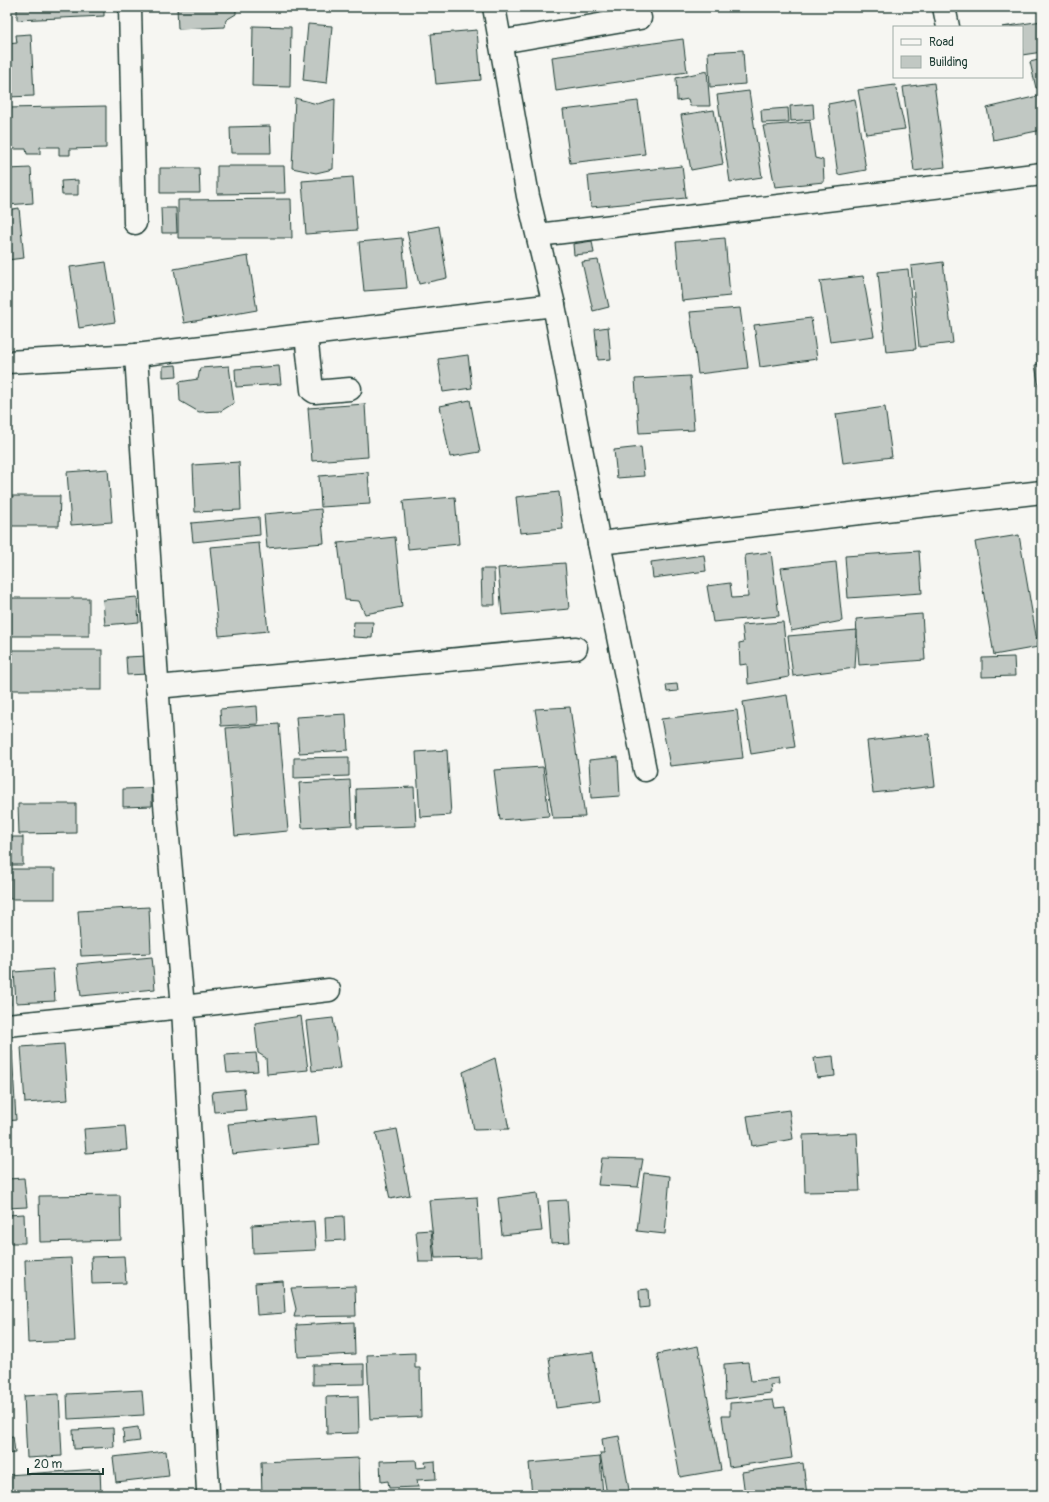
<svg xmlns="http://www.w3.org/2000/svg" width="1049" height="1502" viewBox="0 0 1049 1502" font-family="Pangolin,sans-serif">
  <rect width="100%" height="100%" fill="#f6f6f2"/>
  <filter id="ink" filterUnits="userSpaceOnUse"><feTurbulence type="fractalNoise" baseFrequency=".025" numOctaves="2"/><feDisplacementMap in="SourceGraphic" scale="8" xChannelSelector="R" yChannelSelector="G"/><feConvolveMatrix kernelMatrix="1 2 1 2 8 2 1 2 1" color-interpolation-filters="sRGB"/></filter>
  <g filter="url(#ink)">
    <g fill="#c1c8c3" stroke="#1f3d34">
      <path d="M17 7H104V16L17 20Z"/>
      <path d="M177 7H236V14L226 20 225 27 178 29Z"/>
      <path d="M340 7H396L341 9Z"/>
      <path d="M1042 21V52L1022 55V27H1002Z"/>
      <path d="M308 24 332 26 327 83 303 80Z"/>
      <path d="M253 26 291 27 290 87 252 86Z"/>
      <path d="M477 30 481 80 436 84 431 34Z"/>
      <path d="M31 34 34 96 7 97V44L17 43 16 35Z"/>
      <path d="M683 39 687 72 556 91 552 57Z"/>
      <path d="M743 50 745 84 710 87 708 52Z"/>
      <path d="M1042 59V87L1036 88 1030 62Z"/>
      <path d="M707 71 710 106H690L688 99 677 101 676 78Z"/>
      <path d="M934 83 945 167 914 171 903 87Z"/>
      <path d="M895 85 905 129 866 134 858 90Z"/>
      <path d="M749 91 762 177 730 182 717 95Z"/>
      <path d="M1042 95V130L993 140 987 108Z"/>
      <path d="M295 98 317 104 335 99 333 169 316 173 292 168Z"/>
      <path d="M855 99 866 170 838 175 828 104Z"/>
      <path d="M638 101 645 154 570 163 563 110Z"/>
      <path d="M813 104 814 119 791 121 790 106Z"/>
      <path d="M106 106V148L70 149V155H59V147H40V154H27L26 149H7V108Z"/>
      <path d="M788 108 789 122 762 123 761 110Z"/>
      <path d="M714 110 723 164 691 170 681 115Z"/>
      <path d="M810 122 815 158 823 160 824 182 775 187 763 126Z"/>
      <path d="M270 126 271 153H231L230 127Z"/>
      <path d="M217 166H284L285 193 217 194Z"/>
      <path d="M682 166 686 198 591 207 588 176Z"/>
      <path d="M31 168 33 203 7 205V169Z"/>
      <path d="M160 168H199L200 193H160Z"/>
      <path d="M353 177 357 230 306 234 302 181Z"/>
      <path d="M78 180V195H62L61 181Z"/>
      <path d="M291 199 292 238H178V200Z"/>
      <path d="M19 208 24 258 7 260V210Z"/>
      <path d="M161 208H176L177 233H162Z"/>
      <path d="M439 226 447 278 419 284 407 232Z"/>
      <path d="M402 238 407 288 364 291 359 242Z"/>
      <path d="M725 238 730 296 682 301 676 242Z"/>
      <path d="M592 241 594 253 574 255 573 244Z"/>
      <path d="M248 256 257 310 184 323 174 269Z"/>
      <path d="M598 260 609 307 593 311 582 262Z"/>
      <path d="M106 262 115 322 79 328 70 267Z"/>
      <path d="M943 262 953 343 919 347 911 266Z"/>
      <path d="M908 269 916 349 886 352 878 272Z"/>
      <path d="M863 276 874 336 830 342 820 281Z"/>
      <path d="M740 308 748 368 698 374 690 312Z"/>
      <path d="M811 318 817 359 760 367 754 325Z"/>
      <path d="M608 327 611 359 598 360 595 329Z"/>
      <path d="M1037 342H1042V403L1035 365 1038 364Z"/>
      <path d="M468 355 472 388 443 392 438 359Z"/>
      <path d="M176 365 177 376 163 377V366Z"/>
      <path d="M229 366 234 403 221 411 199 412 180 401 179 382 198 379 200 368Z"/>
      <path d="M279 366 281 384 236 387 235 369Z"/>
      <path d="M690 376 694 430 639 433 635 379Z"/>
      <path d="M470 400 480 452 450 457 440 406Z"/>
      <path d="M365 404 368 457 312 461 308 408Z"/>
      <path d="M885 407 892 457 843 463 836 414Z"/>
      <path d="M641 447 644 476 617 478 614 450Z"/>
      <path d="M239 462 241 510 195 512 193 465Z"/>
      <path d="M108 469 112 522 71 525 67 472Z"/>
      <path d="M368 472 370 504 321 507 319 476Z"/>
      <path d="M559 492 563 529 520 533 516 497Z"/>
      <path d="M7 496H60L59 526H7Z"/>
      <path d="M455 497 459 544 408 549 403 501Z"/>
      <path d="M321 509 324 543 267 548 264 514Z"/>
      <path d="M259 517 260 535 193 542 191 523Z"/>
      <path d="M1019 535 1038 647 994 655 975 542Z"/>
      <path d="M395 537 402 607 365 614 359 601 345 600 338 543Z"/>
      <path d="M259 543 268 631 219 636 210 547Z"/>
      <path d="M919 551 922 593 848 598 845 556Z"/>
      <path d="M771 552 779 616 713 622 707 586 730 583 732 598 748 597 745 555Z"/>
      <path d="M704 555 706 571 653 578 651 562Z"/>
      <path d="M836 562 842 621 791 631 781 568Z"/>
      <path d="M565 563 569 609 502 615 498 568Z"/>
      <path d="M481 569H494L495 605H482Z"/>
      <path d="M137 597 139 622 105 625 103 600Z"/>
      <rect x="7" y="598" width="82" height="38"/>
      <path d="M922 614 925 660 859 665 856 619Z"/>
      <path d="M354 622H373L372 638 353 637Z"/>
      <path d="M783 622 789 677 748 684 747 664 740 665 739 643 744 642 742 625Z"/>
      <path d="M857 630 855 668 793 676 788 636Z"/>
      <rect x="7" y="650" width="95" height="40"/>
      <path d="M147 656 148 674 127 675 126 657Z"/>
      <path d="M1014 657 1015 676 982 677V658Z"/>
      <path d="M677 684 678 691 667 692 666 685Z"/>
      <path d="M787 695 795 747 751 754 743 702Z"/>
      <path d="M257 706 258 724 221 726 220 709Z"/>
      <path d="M570 707 585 817 553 818 535 709Z"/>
      <path d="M737 710 743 758 670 766 661 719Z"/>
      <path d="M346 714 348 750 299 753 296 717Z"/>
      <path d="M279 724 288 831 235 836 226 728Z"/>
      <path d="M929 734 935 786 873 793 867 741Z"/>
      <path d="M447 750 451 815 420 817 416 752Z"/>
      <path d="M349 757V776L294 778V758Z"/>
      <path d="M618 757 620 796 591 798 589 760Z"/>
      <path d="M543 767 549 816 500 820 494 770Z"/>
      <path d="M350 780 352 825 302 828 299 783Z"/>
      <path d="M414 787 416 826 357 828 356 789Z"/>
      <path d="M152 788V806L123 807V789Z"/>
      <path d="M18 804H76V833L19 834Z"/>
      <rect x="7" y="837" width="16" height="28"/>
      <rect x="10" y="869" width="45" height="30"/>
      <path d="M149 907 151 953 81 956 78 911Z"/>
      <path d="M7 949 9 971H7Z"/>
      <path d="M152 957 155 989 81 996 77 964Z"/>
      <path d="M53 969 55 1001 16 1003 14 972Z"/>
      <path d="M7 977H9L11 1005 7 1006Z"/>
      <path d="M301 1016 308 1070 267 1074 266 1058 258 1053 255 1023Z"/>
      <path d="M333 1018 340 1068 312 1071 306 1021Z"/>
      <path d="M64 1044 68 1100 25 1103 21 1047Z"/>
      <path d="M12 1050 16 1120 7 1121V1051Z"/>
      <path d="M256 1053 258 1071 227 1073 225 1055Z"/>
      <path d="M833 1056 835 1076 817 1078 814 1058Z"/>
      <path d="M495 1058 509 1129 474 1130 463 1072Z"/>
      <path d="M244 1089 246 1110 214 1112 212 1092Z"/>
      <path d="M789 1110 793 1139 752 1146 747 1116Z"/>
      <path d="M316 1116 319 1145 232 1154 228 1124Z"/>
      <path d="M125 1126 127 1150 86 1153 84 1129Z"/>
      <path d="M397 1129 410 1195 390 1199 376 1133Z"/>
      <path d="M857 1133 860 1191 805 1192 803 1135Z"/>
      <path d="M602 1158 643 1159 638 1187 598 1185Z"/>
      <path d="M644 1173 670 1176 665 1234 637 1231Z"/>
      <path d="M24 1178 27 1207 7 1208V1179Z"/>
      <path d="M537 1193 542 1231 502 1235 498 1198Z"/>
      <path d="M120 1195 121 1240 40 1242 39 1196Z"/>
      <path d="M477 1197 481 1257 435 1258 429 1200Z"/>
      <path d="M567 1200 570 1242 551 1243 548 1201Z"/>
      <path d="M24 1214 25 1243H7V1215Z"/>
      <path d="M344 1216 345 1240 326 1241 325 1217Z"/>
      <path d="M314 1221 316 1250 253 1253 252 1225Z"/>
      <path d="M431 1230 434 1262H419L416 1231Z"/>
      <path d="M124 1256 126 1283 92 1284 91 1257Z"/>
      <path d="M71 1258 75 1341 28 1343 25 1260Z"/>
      <path d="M283 1281 285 1313 257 1315 255 1283Z"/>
      <path d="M355 1286 356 1316 294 1317 296 1309 291 1288Z"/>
      <path d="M648 1289 649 1307 640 1308 639 1290Z"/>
      <path d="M354 1322 355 1354 298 1357 296 1325Z"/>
      <path d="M698 1346 721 1470 680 1477 657 1354Z"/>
      <path d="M593 1352 600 1402 556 1408 549 1357Z"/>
      <path d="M415 1353V1368H420L421 1417 370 1419 367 1355Z"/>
      <path d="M748 1362 751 1381 778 1378 779 1384 770 1385 771 1393 725 1399 724 1364Z"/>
      <path d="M364 1364V1384L313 1385V1365Z"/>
      <path d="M142 1390 144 1415 68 1419 67 1394Z"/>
      <path d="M59 1394 62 1456 27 1458 24 1396Z"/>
      <path d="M358 1396 359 1433 327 1434 326 1397Z"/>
      <path d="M773 1400 775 1408 785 1407 792 1458 729 1467 722 1416H730V1403Z"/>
      <path d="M138 1427 140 1441 124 1443 123 1429Z"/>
      <path d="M113 1428 114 1447 74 1449 73 1430Z"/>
      <path d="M13 1436 15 1453 7 1454V1437Z"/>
      <path d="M619 1436 630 1495H607L600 1453H604L602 1439Z"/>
      <path d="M166 1451 169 1476 116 1482 113 1457Z"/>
      <path d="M600 1457 603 1495H532L529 1463Z"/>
      <path d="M359 1458 360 1495H262L261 1462Z"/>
      <path d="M416 1460 417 1468 426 1467 425 1462 435 1461 436 1479 417 1480 418 1487 389 1488 388 1481 381 1482 380 1461Z"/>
      <path d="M803 1463 807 1495H745L742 1472Z"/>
      <path d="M100 1469 101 1495H7V1475Z"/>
    </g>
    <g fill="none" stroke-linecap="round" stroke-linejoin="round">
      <defs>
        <g id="minor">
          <path d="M130 7 135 223"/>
          <path d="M494 7 528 196 554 305 599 543 645 770"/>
          <path d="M944 7 948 27"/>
          <path d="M500 42 640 18"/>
          <path d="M538 235 1042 174"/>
          <path d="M306 335 312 390 315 392 350 389"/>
          <path d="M136 355 165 804 183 1007 208 1491"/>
          <path d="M7 362 136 355 554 305"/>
          <path d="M599 543 1042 492"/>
          <path d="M157 687 576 648"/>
          <path d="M7 1025 183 1007 329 990"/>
        </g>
      </defs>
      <use href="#minor" stroke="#1f3d34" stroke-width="25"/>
      <use href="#minor" stroke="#f6f6f2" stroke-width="22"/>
    </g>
  </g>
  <rect width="1049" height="1502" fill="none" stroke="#f6f6f2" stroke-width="24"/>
  <rect x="12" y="12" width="1025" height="1478" fill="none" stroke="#1f3d34" stroke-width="1.5" filter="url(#ink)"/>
  <rect x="893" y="26" width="130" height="52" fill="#f6f6f2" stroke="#a0aca6"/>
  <rect x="901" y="39" width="20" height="6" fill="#f6f6f2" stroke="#a0aca6"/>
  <text x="929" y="46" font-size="12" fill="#1f3d34">Road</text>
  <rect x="901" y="56" width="20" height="12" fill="#c1c8c3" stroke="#a0aca6"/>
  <text x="929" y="66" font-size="12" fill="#1f3d34">Building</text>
  <path d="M28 1468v6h75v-6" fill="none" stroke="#1f3d34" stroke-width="2"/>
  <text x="34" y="1468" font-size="12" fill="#1f3d34" stroke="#f6f6f2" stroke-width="3" paint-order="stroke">20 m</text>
</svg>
